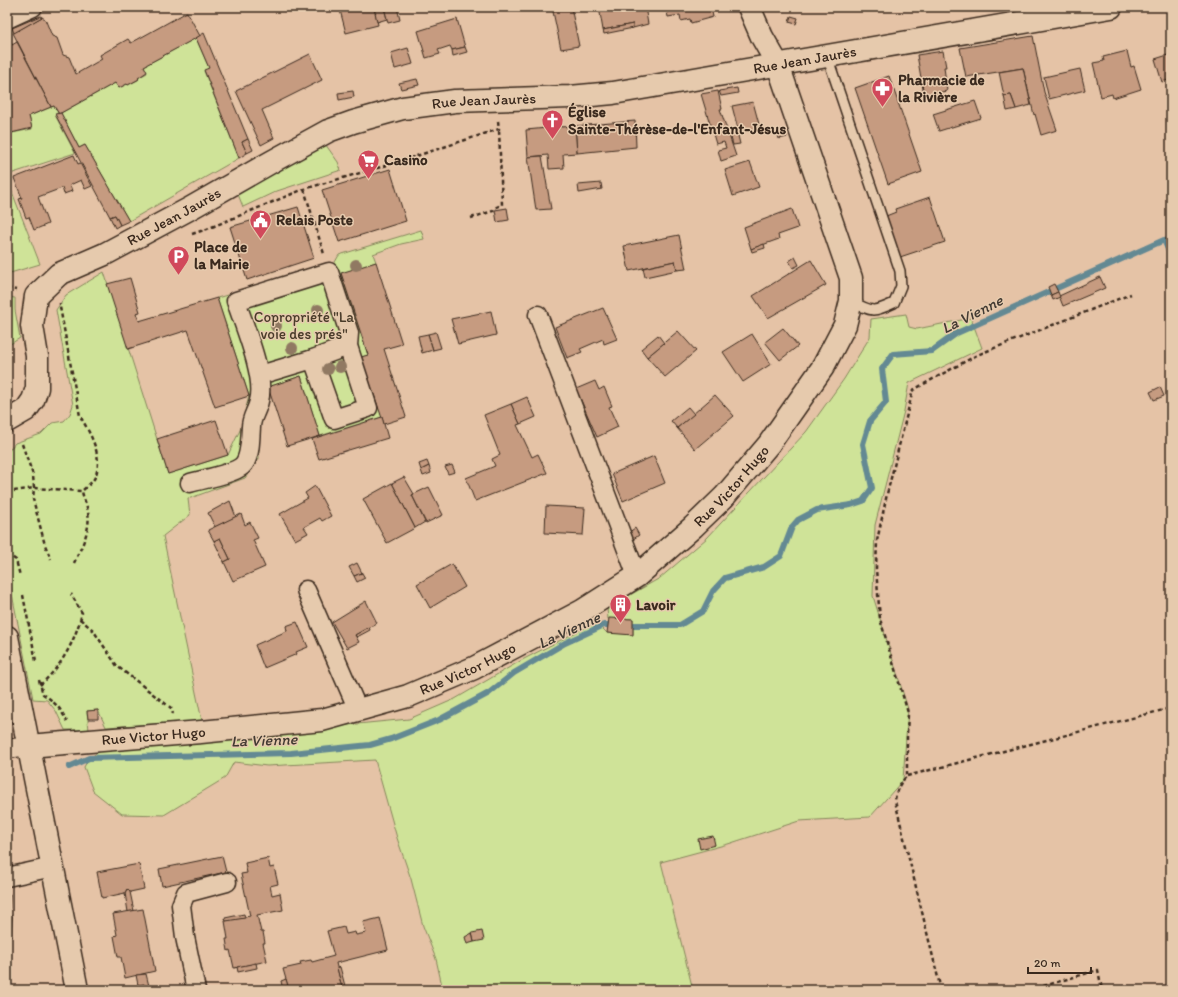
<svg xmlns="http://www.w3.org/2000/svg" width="1178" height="997" viewBox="0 0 1178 997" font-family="Itim,sans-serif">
  <rect width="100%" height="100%" fill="#e5c3a6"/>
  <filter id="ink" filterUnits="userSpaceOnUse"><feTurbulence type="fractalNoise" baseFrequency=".025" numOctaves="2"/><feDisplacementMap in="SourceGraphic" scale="8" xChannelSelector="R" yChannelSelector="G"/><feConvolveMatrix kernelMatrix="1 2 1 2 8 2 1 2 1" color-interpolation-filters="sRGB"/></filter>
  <g filter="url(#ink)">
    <g fill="#cfe398" stroke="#85865b">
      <path d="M196 38 209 68 204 71 239 158 129 221 85 145 79 148 61 113 115 83 119 88 127 84 128 85 138 80V78L147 73 144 66Z"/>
      <path d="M54 106 58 113 55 115 75 153 7 175V134L32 129 29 116Z"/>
      <path d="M323 141 338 162 341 170 277 191 243 207 236 189Z"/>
      <path d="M7 179 40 264 7 274Z"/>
      <path d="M421 230 424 239 401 244 373 254 376 262 341 274 368 355 362 357 382 417 320 436 301 376 268 387 265 412 258 423 259 459 245 478 188 499 190 515 163 536 202 721 106 727 98 710 87 711 89 730H65L56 711 47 700 33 699 7 569V453L15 443 41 434 52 423 64 421 70 414 73 405 56 310 66 295 104 272 168 474 228 455 241 428 249 396 217 298 334 264 339 255Z"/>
      <path d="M7 297 15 298V310L20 338 7 346Z"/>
      <path d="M906 314 909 327 917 329 971 318 982 348 909 383 904 411 875 525 873 596 908 709 903 780 870 817 799 821 728 844 661 862 693 990H443L436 959 423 926 411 879 397 838 375 760 267 766 234 762 225 778 164 815 122 814 93 791 84 767 89 758 107 747 181 741 409 719 455 699 522 660 596 622 607 633 633 634V619H608L607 608 660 578 707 538 806 432 844 379 870 337 871 319Z"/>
    </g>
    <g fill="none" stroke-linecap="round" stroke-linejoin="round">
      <g stroke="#648993" stroke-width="6">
        <path d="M625 625H680L703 611 713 591 725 578 764 567 781 556 792 527 798 520 817 510 851 505 863 501 872 488 863 444 870 421 886 402 882 369 893 354 932 351 957 333 1164 240 1171 256"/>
        <path d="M69 767 89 758 291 753 370 745 391 739 439 720 489 693 514 673 565 643 604 625H616"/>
      </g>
    </g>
    <g fill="#c69b80" stroke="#3b2a1e">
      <path d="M351 7H374L378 25 346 33 340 10Z"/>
      <path d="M374 7H384L387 19 377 22Z"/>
      <path d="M384 7H397L400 20 388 23Z"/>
      <path d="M552 7H571L579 46 561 49Z"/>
      <path d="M599 7H645L648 24 633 28V24L603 30Z"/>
      <path d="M666 7H711L713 17 691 23 690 19 681 21 680 15 668 17Z"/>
      <path d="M187 12 200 36 144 66 147 72 138 78 139 79 128 85 127 84 119 88 115 83 59 114 54 106 51 107 13 33 42 17 45 19 52 36 57 38 63 55 69 57 76 74 102 59 100 55 128 39 131 43Z"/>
      <path d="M40 16 42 17 14 33 12 28Z"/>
      <path d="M791 16 798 18 796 24 789 22Z"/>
      <path d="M457 19 465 47 452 50 450 46 438 50 440 54 426 58 418 31Z"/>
      <path d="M633 24V28L604 34 603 30Z"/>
      <path d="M204 33 248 139 242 142 247 153 239 158 204 70 209 68 196 38Z"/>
      <path d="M1033 36 1044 92 1057 130 1041 135 1035 114 1034 115 1023 68 966 77 960 48Z"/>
      <path d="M8 37 12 45 17 42 51 107 29 116 32 128 7 134Z"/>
      <path d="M465 47 467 52 453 56 452 50Z"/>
      <path d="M408 48 413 64 395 69 391 53Z"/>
      <path d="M943 51 946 67H944L947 91 924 95 917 55Z"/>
      <path d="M1127 51 1131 67 1134 66 1141 89 1113 98 1112 94 1101 97 1093 63 1104 61 1103 57Z"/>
      <path d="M310 54 322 80 262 110 274 138 261 145 236 91Z"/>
      <path d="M1171 54V79L1162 82 1155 59Z"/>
      <path d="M1023 68 1031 105 1016 109 1011 95 1004 96 999 72Z"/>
      <path d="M1080 69 1085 90 1049 99 1044 77Z"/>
      <path d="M889 76 922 172 888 184 855 88Z"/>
      <path d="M417 79 419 85 401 89 399 83Z"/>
      <path d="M737 88 738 93 721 96 719 91Z"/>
      <path d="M353 91 354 97 339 100 338 93Z"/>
      <path d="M718 91 722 109H720L736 156 721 161 718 150 726 148 724 142 716 144 701 94Z"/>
      <path d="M1011 95 1016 109 1007 111 1004 96Z"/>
      <path d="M975 101 981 118 939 131 933 114Z"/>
      <path d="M753 102 760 128 739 133 732 106Z"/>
      <path d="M61 113 79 148 85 145 129 221 120 225 115 215 110 217 55 114Z"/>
      <path d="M635 121 636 147 577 153 575 126Z"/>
      <path d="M561 123V127L575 126 577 153 563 154 564 168 549 169 548 155 528 157 526 130 547 128 546 124Z"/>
      <path d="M784 129 787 137 779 139 777 131Z"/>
      <path d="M737 132 740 144 733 145 730 134Z"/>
      <path d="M248 139 253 150 247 153 242 142Z"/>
      <path d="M74 155 78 164 80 163 92 186 85 189 81 180 70 185 72 191 64 194 62 188 38 197 48 224 34 230 29 217 26 218 19 199 22 198 14 178Z"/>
      <path d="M542 156 551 209 536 210 528 157Z"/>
      <path d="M750 162 759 187 733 196 725 170Z"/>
      <path d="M390 169 406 221 339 242 322 190Z"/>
      <path d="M601 183 602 189 579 193 578 185Z"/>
      <path d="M930 197 945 242 900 257 886 216 896 212 895 209Z"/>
      <path d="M298 207 314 258 247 280 230 227Z"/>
      <path d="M507 208 509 220 497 222 495 210Z"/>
      <path d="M792 209 798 228 778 235 779 239 751 249 744 227Z"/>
      <path d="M115 215 120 225 115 228 110 217Z"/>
      <path d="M679 235 686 269 677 270 675 261 629 271 624 246Z"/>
      <path d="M764 244 765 248 752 252 751 249Z"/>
      <path d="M795 257 799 265 793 268 789 261Z"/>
      <path d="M811 260 826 285 768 318 753 296Z"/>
      <path d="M675 261 677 270 645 277 643 268Z"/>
      <path d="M376 262 402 344 384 349 406 417 384 424 361 357 368 355 341 273Z"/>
      <path d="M1100 277 1105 288 1063 306 1059 296Z"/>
      <path d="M130 278 140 312 136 313 139 321 217 298 249 396 215 407 188 330 128 349 107 284Z"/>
      <path d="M1054 284 1058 292 1051 295 1048 287Z"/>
      <path d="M1058 292 1060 297 1053 300 1051 295Z"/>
      <path d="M603 308 617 339 604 344 603 339 580 349 582 352 567 358 555 327Z"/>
      <path d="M491 311 496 335 458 344 451 319Z"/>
      <path d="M783 328 798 346 780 360 765 342Z"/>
      <path d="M678 331 696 351 665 377 647 357Z"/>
      <path d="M436 332 441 348 433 350 428 334Z"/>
      <path d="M428 334 433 350 422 353 418 336Z"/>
      <path d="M752 334 771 364 743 382 723 352Z"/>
      <path d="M658 335 664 343 647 357 641 349Z"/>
      <path d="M301 376 320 436 287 446 268 387Z"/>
      <path d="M595 381 599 390 604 387 612 406 609 407 618 427 597 437 576 389Z"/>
      <path d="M1160 387 1164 396 1154 400 1150 392Z"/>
      <path d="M715 395 734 416 695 449 677 428Z"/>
      <path d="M527 397 536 417 520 424 511 404Z"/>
      <path d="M511 404 520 424 517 425 532 457 538 454 547 473 475 501 466 478 495 466 492 459 500 455 484 415Z"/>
      <path d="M688 407 694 414 677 428 671 421Z"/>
      <path d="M382 417 388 438 319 459 312 439Z"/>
      <path d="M216 420 228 455 168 474 157 439Z"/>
      <path d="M654 456 665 483 623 501 612 474Z"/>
      <path d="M427 461 429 466 421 470 419 464Z"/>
      <path d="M452 465 455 472 448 474 445 467Z"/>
      <path d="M429 466 431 473 423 476 421 470Z"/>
      <path d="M404 477 414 494 412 495 425 522 415 528 392 483Z"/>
      <path d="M392 483 415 528 387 543 363 499Z"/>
      <path d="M315 486 331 516 322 521 320 518 304 527 308 533 295 540 280 514 308 498 305 493Z"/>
      <path d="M429 487 443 515 426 523 412 495Z"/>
      <path d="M230 501 236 517 215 527 208 513Z"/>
      <path d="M546 506 585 508 583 535 545 533Z"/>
      <path d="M241 514 245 525 250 522 258 538 253 540 265 567 233 581 224 562 230 559 220 538 214 541 208 530Z"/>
      <path d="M635 528 639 535 632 540 628 533Z"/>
      <path d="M220 538 230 559 224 562 214 541Z"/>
      <path d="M357 563 362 573 354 576 349 567Z"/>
      <path d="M452 564 465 587 430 608 417 584Z"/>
      <path d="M362 573 365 578 357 582 354 576Z"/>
      <path d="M366 601 377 623 355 635 359 642 347 648 332 622Z"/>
      <path d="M609 618 633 619V635L607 633Z"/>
      <path d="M297 622 308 647 296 652 297 654 264 668 255 645 287 631 286 626Z"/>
      <path d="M369 627 370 630 357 637 355 635Z"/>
      <path d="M98 710V719H88L87 711Z"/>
      <path d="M713 836 715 845 700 849 698 839Z"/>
      <path d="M222 856 226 872 162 886 159 869Z"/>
      <path d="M268 858 270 868 274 867 278 884 270 886 272 895 280 893 283 910 257 915 261 932H263L265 943H263L267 961 234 968 230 950 228 951 226 939H228L225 921 250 916 241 874 247 873 245 863Z"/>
      <path d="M139 864 144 889 130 892 127 889 125 893 102 898 97 872Z"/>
      <path d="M127 889 130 892 134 911 128 912 125 893Z"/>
      <path d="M7 894H10L9 916H12L11 937H7Z"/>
      <path d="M143 909 155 971 125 978 121 957H118L114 936 117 935 113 914Z"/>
      <path d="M244 914 245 918 226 921 225 918Z"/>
      <path d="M380 918 388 950 336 963 342 988 336 990H289L283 969 301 965 300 962 311 960 312 962 334 956 327 931 344 927 346 934 355 932 356 935 366 933 363 922Z"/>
      <path d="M482 931 484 940 474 942 472 933Z"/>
      <path d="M472 933 474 942 467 944 465 937Z"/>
      <path d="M256 963 257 968 238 972 237 967Z"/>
      <path d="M340 967 345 986 342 987 337 968Z"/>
      <path d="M146 974 150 990H145L144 984 138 985 136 975Z"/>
      <path d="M286 979 289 990H283L281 981Z"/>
    </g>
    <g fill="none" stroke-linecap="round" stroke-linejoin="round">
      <defs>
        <path id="lane" d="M827 56 900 271 901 286 894 303C873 313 872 312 851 301"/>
        <g id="street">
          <path d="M7 19 33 7"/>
          <path d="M538 315 637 576"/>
          <path d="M313 359 348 346"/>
          <path d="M190 483C203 479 233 474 242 466 251 458 250 438 251 427 251 417 257 411 259 401 266 377 244 326 236 301L329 272 349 333 348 346 368 408 334 419 313 359 260 375"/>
          <path d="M306 590 358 710"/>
          <path d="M7 749 28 746"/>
          <path d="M7 877 53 867"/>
          <path d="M196 990 185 937 181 905 186 893 227 882"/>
        </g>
        <g id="secondary">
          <path id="s1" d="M7 421 26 410 33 400 37 388V356L32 326 36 296 59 274 105 254 189 209 273 161 328 131 353 122 403 108 455 101 570 97 613 93 1111 7"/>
          <path d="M7 637 77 990"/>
          <path id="s2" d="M28 746 201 732 322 720 408 696 474 668 582 611 637 576 693 527 724 497 769 444 823 367 845 325 851 301V278L778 65 762 37 749 7"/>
        </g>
      </defs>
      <use href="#lane" stroke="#3b2a1e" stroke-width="12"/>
      <use href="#street" stroke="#3b2a1e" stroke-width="21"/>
      <use href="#secondary" stroke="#3b2a1e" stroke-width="25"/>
      <g stroke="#3b2a1e" stroke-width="2.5" stroke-dasharray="4 3" stroke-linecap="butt">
        <path d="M304 189 324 254"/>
        <path d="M471 218 493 211 494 208 502 205 499 129"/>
        <path d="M192 234 207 229 304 189 395 163 499 129 498 121"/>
        <path d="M7 288 16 290"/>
        <path d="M22 444 33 475 34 488 33 499 45 545 51 559"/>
        <path d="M7 492 34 488 82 491C86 487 93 482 95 477 104 457 90 433 80 416L60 307V303"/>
        <path d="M7 554 16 560 20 576"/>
        <path d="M74 563C81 548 91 530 88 512 87 505 83 498 82 491"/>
        <path d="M7 588 11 587"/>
        <path d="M23 595 36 661"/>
        <path d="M80 619 93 630 117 666 171 708 173 714"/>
        <path d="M39 680 43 694C54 701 62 710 67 722"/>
        <path d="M40 685C62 666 75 641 82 613L71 594"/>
        <path d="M907 776 1171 708"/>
        <path d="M941 990 895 801C896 790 899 784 907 776V734L908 713 880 619 876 569 877 541 887 494 913 390 977 355 1131 294"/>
        <path d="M1030 990 1098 970 1102 990"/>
      </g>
      <use href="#lane" stroke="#e6caad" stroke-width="9"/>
      <use href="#street" stroke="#e6caad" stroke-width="18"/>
      <use href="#secondary" stroke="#e6caad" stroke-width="22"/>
    </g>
    <g fill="#907962">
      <circle cx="356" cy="265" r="6"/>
      <circle cx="318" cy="310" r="6"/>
      <circle cx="276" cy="326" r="6"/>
      <circle cx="292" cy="348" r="6"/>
      <circle cx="340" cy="367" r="6"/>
      <circle cx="328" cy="369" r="6"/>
    </g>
  </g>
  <defs>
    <symbol id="pharmacy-pin" viewBox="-11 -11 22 30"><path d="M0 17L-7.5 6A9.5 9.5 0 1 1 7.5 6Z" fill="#d1495b" stroke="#e6caad"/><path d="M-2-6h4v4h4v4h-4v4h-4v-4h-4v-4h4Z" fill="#fff"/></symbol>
    <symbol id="church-pin" viewBox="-11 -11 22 30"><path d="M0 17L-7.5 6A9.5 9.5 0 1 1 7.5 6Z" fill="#d1495b" stroke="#e6caad"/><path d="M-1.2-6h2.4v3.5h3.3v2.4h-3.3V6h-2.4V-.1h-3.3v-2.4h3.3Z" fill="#fff"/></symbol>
    <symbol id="supermarket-pin" viewBox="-11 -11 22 30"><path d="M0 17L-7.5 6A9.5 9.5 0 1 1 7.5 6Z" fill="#d1495b" stroke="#e6caad"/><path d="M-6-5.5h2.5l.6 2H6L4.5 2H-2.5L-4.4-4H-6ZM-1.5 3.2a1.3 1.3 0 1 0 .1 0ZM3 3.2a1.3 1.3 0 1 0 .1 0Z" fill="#fff"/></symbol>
    <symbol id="civic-pin" viewBox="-11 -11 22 30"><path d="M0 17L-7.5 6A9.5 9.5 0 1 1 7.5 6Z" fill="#d1495b" stroke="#e6caad"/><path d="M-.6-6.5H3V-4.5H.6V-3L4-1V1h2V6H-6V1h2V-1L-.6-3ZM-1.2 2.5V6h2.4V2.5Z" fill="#fff"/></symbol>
    <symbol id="parking-pin" viewBox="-11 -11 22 30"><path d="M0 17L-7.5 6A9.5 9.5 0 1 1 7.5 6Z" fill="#d1495b" stroke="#e6caad"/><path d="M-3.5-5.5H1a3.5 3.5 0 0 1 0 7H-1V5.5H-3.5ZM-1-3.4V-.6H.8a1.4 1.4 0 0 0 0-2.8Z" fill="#fff"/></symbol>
    <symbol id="building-pin" viewBox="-11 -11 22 30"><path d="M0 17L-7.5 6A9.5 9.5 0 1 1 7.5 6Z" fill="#d1495b" stroke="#e6caad"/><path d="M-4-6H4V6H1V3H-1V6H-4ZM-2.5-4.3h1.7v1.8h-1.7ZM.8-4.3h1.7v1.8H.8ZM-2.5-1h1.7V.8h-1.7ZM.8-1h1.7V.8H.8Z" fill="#fff"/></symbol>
  </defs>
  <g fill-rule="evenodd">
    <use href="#pharmacy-pin" x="870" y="76" width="25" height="34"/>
    <use href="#church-pin" x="540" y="108" width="25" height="34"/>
    <use href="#supermarket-pin" x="356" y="148" width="25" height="34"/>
    <use href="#civic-pin" x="248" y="208" width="25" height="34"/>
    <use href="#parking-pin" x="166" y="244" width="25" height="34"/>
    <use href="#building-pin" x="608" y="592" width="25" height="34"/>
  </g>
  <g text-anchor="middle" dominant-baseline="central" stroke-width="3" stroke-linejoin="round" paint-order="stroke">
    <g font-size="15" fill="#3b2a1e" stroke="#e6caad">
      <text stroke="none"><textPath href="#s1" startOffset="960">Rue Jean Jaurès</textPath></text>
      <text stroke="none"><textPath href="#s1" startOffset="636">Rue Jean Jaurès</textPath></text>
      <text stroke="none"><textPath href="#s1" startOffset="300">Rue Jean Jaurès</textPath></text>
      <text stroke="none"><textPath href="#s2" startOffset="774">Rue Victor Hugo</textPath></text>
      <text stroke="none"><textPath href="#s2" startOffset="450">Rue Victor Hugo</textPath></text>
      <text stroke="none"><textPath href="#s2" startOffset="126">Rue Victor Hugo</textPath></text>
    </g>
    <g font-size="15" font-weight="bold" fill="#3b2a1e" stroke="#e6caad" text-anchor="start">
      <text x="898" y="80">Pharmacie de<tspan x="898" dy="17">la Rivière</tspan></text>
      <text x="568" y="112">Église<tspan x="568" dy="17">Sainte-Thérèse-de-l'Enfant-Jésus</tspan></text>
      <text x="384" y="160">Casino</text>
      <text x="276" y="220">Relais Poste</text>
      <text x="194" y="247">Place de<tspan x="194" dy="17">la Mairie</tspan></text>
      <text x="636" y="605">Lavoir</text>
    </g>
    <g font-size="15" fill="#4a3c2a" stroke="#e6caad">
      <text x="304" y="317">Copropriété "La<tspan x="304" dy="17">voie des prés"</tspan></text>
    </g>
    <g font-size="16" font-style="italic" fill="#423a32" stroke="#e6caad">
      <text transform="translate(972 314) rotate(-27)">La Vienne</text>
      <text transform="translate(569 630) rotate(-25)">La Vienne</text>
      <text transform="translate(264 740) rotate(-2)">La Vienne</text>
    </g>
  </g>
  <rect width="1178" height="997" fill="none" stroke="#e6caad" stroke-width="24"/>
  <rect x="12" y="12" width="1154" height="973" fill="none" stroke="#3b2a1e" stroke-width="1.5" filter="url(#ink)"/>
  <path d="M1028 967v6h63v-6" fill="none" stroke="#3b2a1e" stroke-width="2"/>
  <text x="1034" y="967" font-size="12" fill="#3b2a1e" stroke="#e6caad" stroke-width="3" paint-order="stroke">20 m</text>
</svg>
